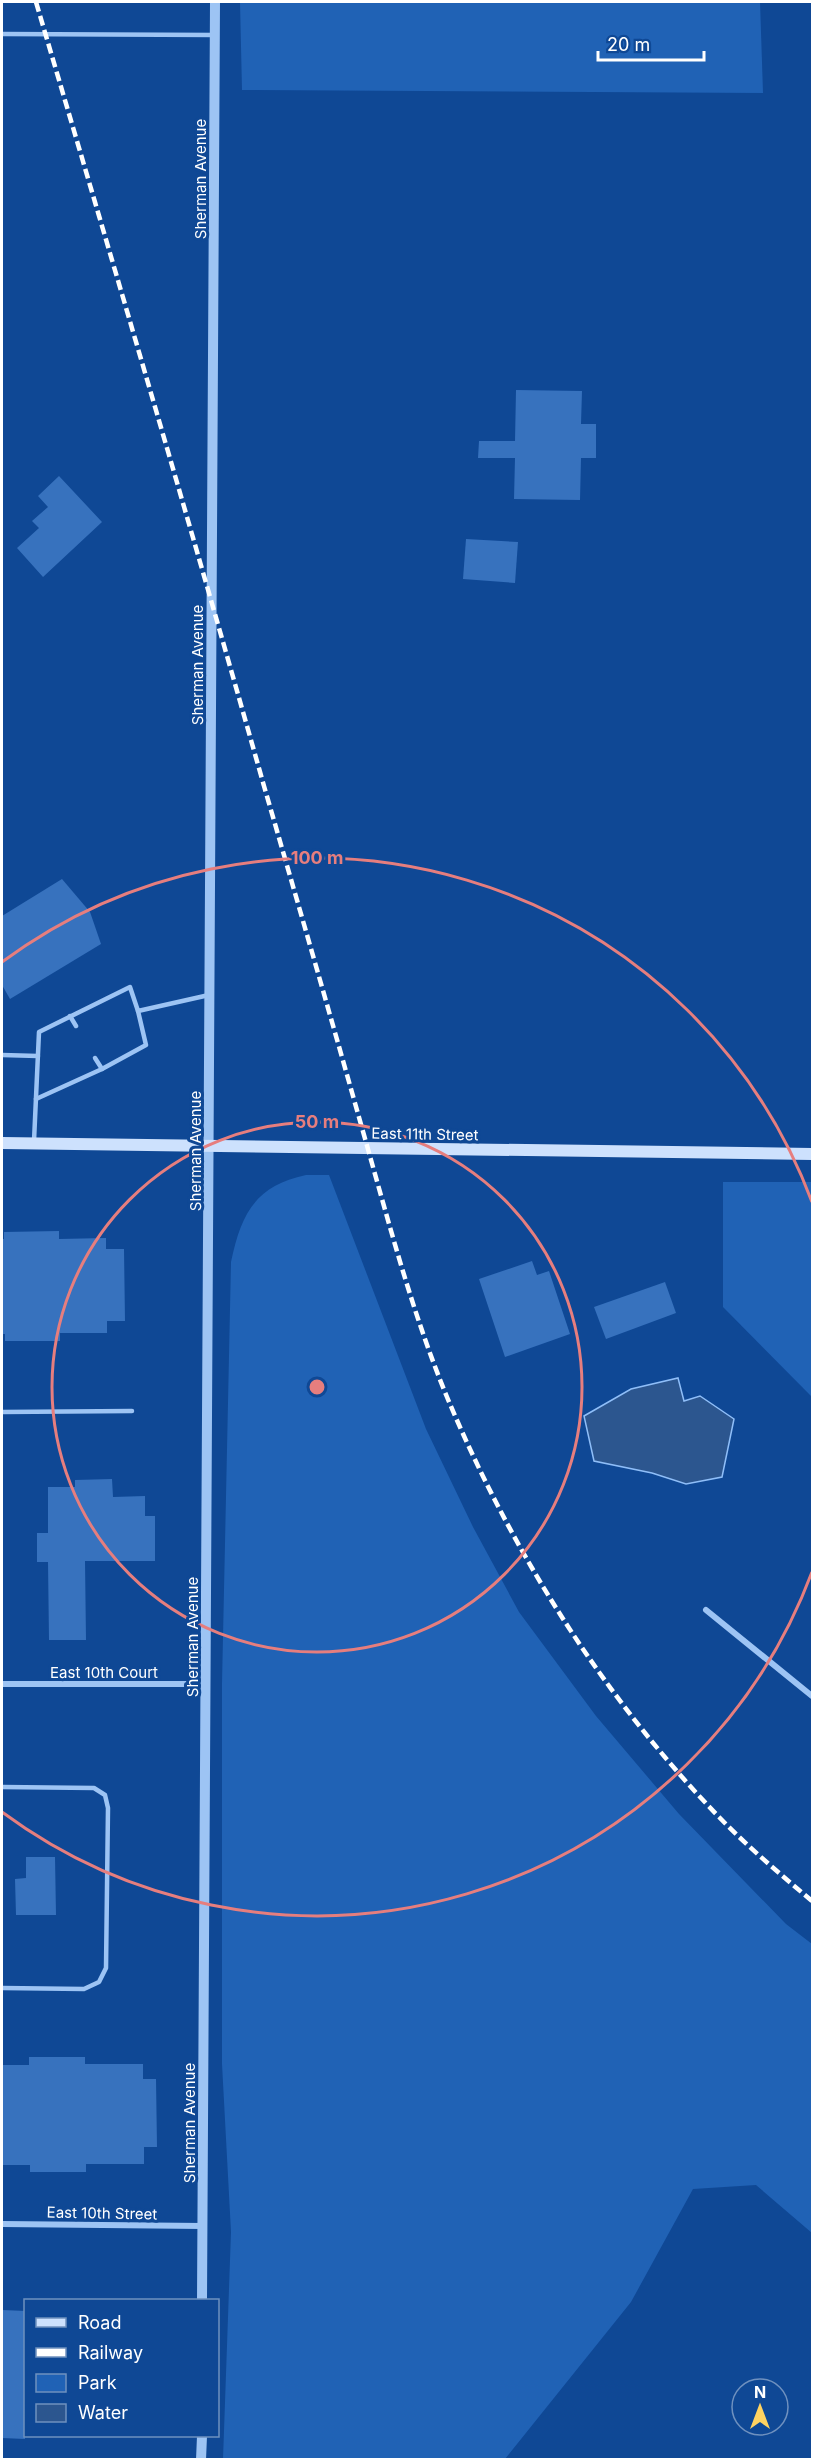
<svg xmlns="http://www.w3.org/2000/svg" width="814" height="2461" viewBox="0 0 814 2461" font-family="Inter,sans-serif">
  <rect width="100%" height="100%" fill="#0f4895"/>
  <g fill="#2062b5">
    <path d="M240 2H760L763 93 242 90Z"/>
    <path d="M306 1175H329L426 1429 473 1527 519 1612 596 1716 679 1814 786 1924 812 1944V2233L756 2185 693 2189 631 2302 505 2459H223L231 2232 222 2064V1684L231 1262C241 1214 255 1186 306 1175Z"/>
    <path d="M723 1182H812V1397L723 1307Z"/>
  </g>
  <path fill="#2c568f" stroke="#8fbef8" stroke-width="1.5" d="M678 1378 684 1401 700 1396 734 1419 722 1477 686 1484 652 1473 594 1461 584 1416 631 1389Z"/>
  <g fill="#3772be">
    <path d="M516 390 582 391 581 424H596V458H581L580 500 514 499 515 458H478L479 441H515Z"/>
    <path d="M59 476 102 522 43 577 17 548 39 528 32 521 48 507 38 496Z"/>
    <path d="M466 539 518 542 515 583 463 579Z"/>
    <path d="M62 879 90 912 101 944 10 999 2 985V916Z"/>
    <path d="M59 1231V1239L106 1238V1249H124L125 1321H107V1333H60V1341H5V1334H2V1239H4V1232Z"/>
    <path d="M532 1261 537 1275 549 1271 570 1334 505 1357 479 1279Z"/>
    <path d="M665 1282 676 1313 606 1339 594 1307Z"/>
    <path d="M112 1479 113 1497 145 1496V1516H155V1561H85L86 1640H49L48 1562H37V1533H48V1487H75V1480Z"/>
    <path d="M26 1857H55L56 1915H16L15 1879 26 1878Z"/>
    <path d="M29 2057H85V2064H143V2079H156L157 2147H144V2164H86V2172H30V2165H2V2065H29Z"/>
    <path d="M2 2310 26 2311 25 2439 2 2438Z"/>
  </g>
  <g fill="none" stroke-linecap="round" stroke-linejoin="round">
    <g stroke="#9dc4f4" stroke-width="4.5">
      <path d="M2 34 215 35"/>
      <path d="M70 1016 76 1026"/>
      <path d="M2 1055 38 1056"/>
      <path d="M95 1058 102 1069"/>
      <path d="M36 1099 102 1069 146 1045 138 1011"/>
      <path d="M34 1141 39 1032 130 987 138 1011 209 995"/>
      <path d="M2 1412 132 1411"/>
      <path d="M2 1787 94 1788 105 1795 108 1808 106 1968 99 1982 84 1989 2 1988"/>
    </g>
    <g stroke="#9dc4f4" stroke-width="6">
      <path d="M706 1610 812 1696"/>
      <path d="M2 1684H207"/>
      <path d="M2 2224 203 2226"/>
    </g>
    <g stroke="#9dc4f4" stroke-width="10">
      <path d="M202 2300 215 2"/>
      <path d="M201 2460 202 2436"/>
    </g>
    <path stroke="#cde1fd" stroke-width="12" d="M2 1143 812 1154"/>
    <path stroke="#fff" stroke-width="4.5" stroke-dasharray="10 4.5" stroke-linecap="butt" d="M36 2C113 263 190 524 264 786 297 900 330 1014 362 1128 388 1219 411 1310 447 1397 512 1552 603 1697 719 1817 748 1847 780 1874 812 1901"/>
  </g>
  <g fill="none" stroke="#e67e7e" stroke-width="3">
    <circle cx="317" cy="1387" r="265"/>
    <path d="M812 1572A529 529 0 0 1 2 1812M2 962A529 529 0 0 1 812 1202"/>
  </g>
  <g text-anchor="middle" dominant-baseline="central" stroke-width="6" stroke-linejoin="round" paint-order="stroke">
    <g font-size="15" fill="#fff" stroke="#0f4895">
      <text transform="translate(200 179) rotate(-90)">Sherman Avenue</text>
      <text transform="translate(197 665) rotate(-90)">Sherman Avenue</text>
      <text transform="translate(425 1134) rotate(1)">East 11th Street</text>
      <text transform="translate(195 1151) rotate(-90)">Sherman Avenue</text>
      <text transform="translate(192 1637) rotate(-90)">Sherman Avenue</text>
      <text x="104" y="1672">East 10th Court</text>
      <text transform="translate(189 2123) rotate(-90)">Sherman Avenue</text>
      <text transform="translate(102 2213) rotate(1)">East 10th Street</text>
    </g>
  </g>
  <circle cx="317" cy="1387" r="9" fill="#e67e7e" stroke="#0f4895" stroke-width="3"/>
  <g font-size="18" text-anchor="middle" font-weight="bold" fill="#e67e7e" stroke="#0f4895" stroke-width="6" stroke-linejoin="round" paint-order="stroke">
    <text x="317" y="864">100 m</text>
    <text x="317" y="1128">50 m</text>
  </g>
  <rect width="814" height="2461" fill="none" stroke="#ffffff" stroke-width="6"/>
  <rect x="24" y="2299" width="195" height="138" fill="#0f4895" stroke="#6f91bf" stroke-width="1.5"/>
  <rect x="36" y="2318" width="30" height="9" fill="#cde1fd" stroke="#6f91bf" stroke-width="1.5"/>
  <text x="78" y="2329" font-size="18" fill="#ffffff">Road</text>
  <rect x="36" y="2348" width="30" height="9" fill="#ffffff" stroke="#6f91bf" stroke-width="1.5"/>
  <text x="78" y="2359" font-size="18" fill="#ffffff">Railway</text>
  <rect x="36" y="2374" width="30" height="18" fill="#2062b5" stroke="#6f91bf" stroke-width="1.5"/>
  <text x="78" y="2389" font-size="18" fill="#ffffff">Park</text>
  <rect x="36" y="2404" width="30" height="18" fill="#2c568f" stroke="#6f91bf" stroke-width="1.5"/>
  <text x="78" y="2419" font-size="18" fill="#ffffff">Water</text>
  <g transform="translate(760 2407)"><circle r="28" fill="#0f4895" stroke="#6f91bf" stroke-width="1.5"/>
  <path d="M0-4.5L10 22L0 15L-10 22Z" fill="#ffd361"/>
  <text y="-9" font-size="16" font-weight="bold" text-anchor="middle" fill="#ffffff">N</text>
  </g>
  <path d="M598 51v9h106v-9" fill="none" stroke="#ffffff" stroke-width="3"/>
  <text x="607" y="51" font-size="18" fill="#ffffff" stroke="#0f4895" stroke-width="4.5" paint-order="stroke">20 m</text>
</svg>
